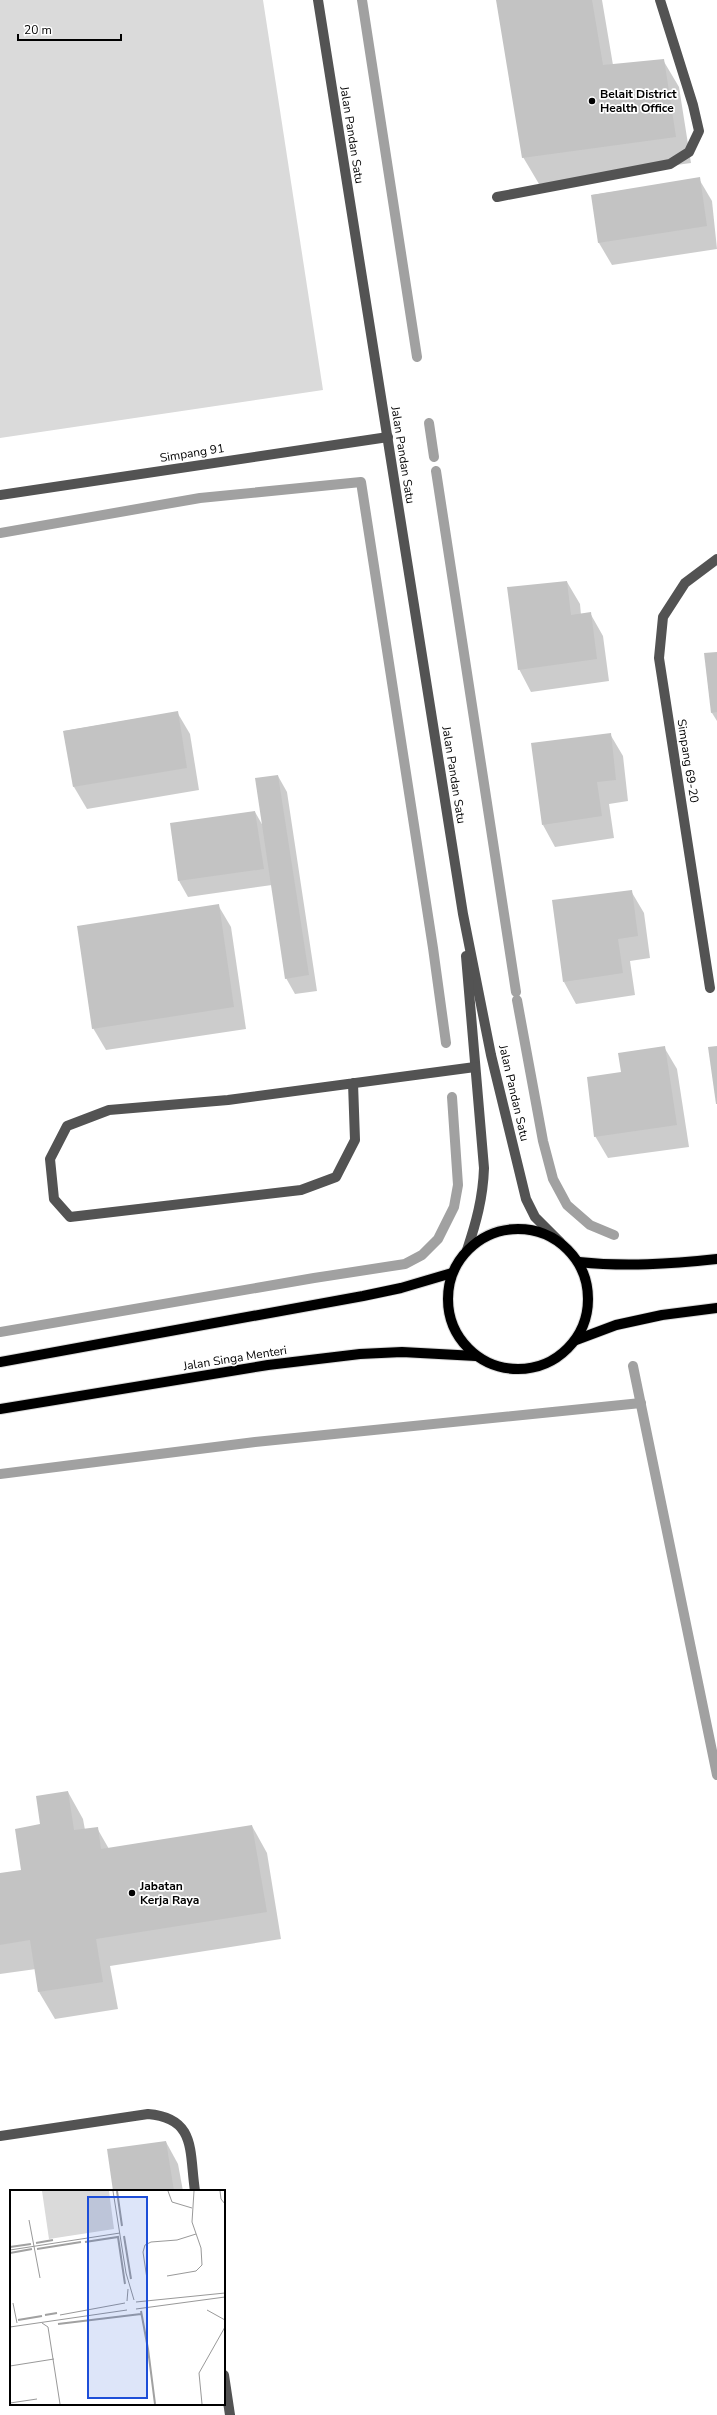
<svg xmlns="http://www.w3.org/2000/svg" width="717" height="2415" viewBox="0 0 717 2415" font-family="'Nunito Sans',sans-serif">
  <rect width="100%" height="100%" fill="#fff"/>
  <path fill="#dadada" d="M0 0H263L323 390 0 438Z"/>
  <g fill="#0003">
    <path d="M497 0H602L613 65 663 60 679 87 691 163 539 184 523 157Z"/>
    <path d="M699 179 712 201 717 249 612 265 599 243 592 195Z"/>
    <path d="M567 582 580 604 581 615 590 613 603 636 609 681 531 692 519 669Z"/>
    <path d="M717 653V721L712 713Z"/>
    <path d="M177 712 190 734 199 790 87 809 74 787 64 731Z"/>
    <path d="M610 734 623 756 628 801 609 804 614 838 555 847 543 825Z"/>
    <path d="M278 776 287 792 317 991 295 994 286 978 272 885 188 897 179 881 171 824 255 812 263 826Z"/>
    <path d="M631 891 644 913 650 958 630 961 635 995 576 1004 564 982Z"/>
    <path d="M218 905 231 927 246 1029 106 1050 93 1028Z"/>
    <path d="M664 1047 677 1069 689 1147 608 1158 595 1136 622 1073Z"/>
    <path d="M68 1792 83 1819 85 1830 97 1828 109 1849 252 1826 267 1853 281 1939 110 1966 118 2009 55 2019 39 1992 36 1969 0 1974V1874L22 1871 41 1825Z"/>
    <path d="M166 2142 178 2164 183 2191H114Z"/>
  </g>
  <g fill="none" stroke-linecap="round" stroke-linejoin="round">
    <g stroke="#a1a1a1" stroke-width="10">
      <path d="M362 0 417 357"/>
      <path d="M429 423 434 457"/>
      <path d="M436 471 516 992"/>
      <path d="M0 533 200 498 361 482 433 948 446 1043"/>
      <path d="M517 1000 543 1141 553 1179 567 1205 590 1225 614 1235"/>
      <path d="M0 1332 314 1278 405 1264 422 1255 438 1239 454 1207 458 1185 452 1097"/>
      <path d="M633 1366 717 1775"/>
      <path d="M0 1474 255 1442 641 1403"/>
    </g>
  </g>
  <g fill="#c3c3c3">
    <path d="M496 0H592L603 65 664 59 676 137 522 158Z"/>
    <path d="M700 177 707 226 598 243 591 195Z"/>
    <path d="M567 581 571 615 591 612 597 659 518 670 507 587Z"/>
    <path d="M717 652V712L711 713 704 653Z"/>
    <path d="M178 711 187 768 73 787 63 731Z"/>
    <path d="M611 733 616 780 597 782 602 816 542 825 531 743Z"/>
    <path d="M278 775 309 975 285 979 255 778Z"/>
    <path d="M255 811 264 869 178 881 170 823Z"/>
    <path d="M632 890 638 936 618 939 623 973 563 982 552 900Z"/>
    <path d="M219 904 234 1007 92 1029 77 926Z"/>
    <path d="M665 1046 677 1125 594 1137 587 1077 621 1072 618 1053Z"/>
    <path d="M717 1046V1104H716L708 1047Z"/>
    <path d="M68 1791 74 1830 98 1827 101 1849 252 1825 267 1912 96 1939 103 1982 38 1992 30 1940 0 1945V1873L21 1870 15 1829 40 1824 36 1796Z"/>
    <path d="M166 2141 174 2191H113L107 2149Z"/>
  </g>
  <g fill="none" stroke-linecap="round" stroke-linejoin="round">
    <defs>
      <g id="major">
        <circle cx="518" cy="1299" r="70"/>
        <path d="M579 1262C625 1267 670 1264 717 1259"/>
        <path d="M576 1340 616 1325 662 1315 717 1308"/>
        <path d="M0 1362 363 1296 401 1288 452 1273"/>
        <path d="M0 1409 268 1365 360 1354 402 1352 476 1356"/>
      </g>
    </defs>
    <use href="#major" stroke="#dbdbdb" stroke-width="12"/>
    <g stroke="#535353" stroke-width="10">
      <path d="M318 0 463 914 491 1055 526 1199 535 1217 560 1242"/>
      <path d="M497 197 670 164 689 152 699 131 693 105 660 0"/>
      <path d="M0 495 388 437"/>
      <path d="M466 956 484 1168C483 1198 476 1223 467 1250"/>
      <path d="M710 988 659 658 663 617 685 583 717 559"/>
      <path d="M353 1083 355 1140 336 1177 301 1190 70 1217 54 1199 50 1159 67 1126 109 1110 228 1100 475 1067"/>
      <path d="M0 2136 148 2114C197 2118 189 2152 195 2191"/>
      <path d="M224 2375 230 2415"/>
    </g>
    <use href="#major" stroke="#000" stroke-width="10"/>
  </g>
  <g fill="#000" stroke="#fff" stroke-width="1.5">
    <circle cx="592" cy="101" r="4"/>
    <circle cx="132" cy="1893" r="4"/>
  </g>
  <g text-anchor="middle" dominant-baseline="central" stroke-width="3.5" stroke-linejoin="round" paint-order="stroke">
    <g font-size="12" font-weight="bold" fill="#000" stroke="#fff" text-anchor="start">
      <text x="600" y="94">Belait District<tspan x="600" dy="14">Health Office</tspan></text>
      <text x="140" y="1886">Jabatan<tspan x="140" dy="14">Kerja Raya</tspan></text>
    </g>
    <g font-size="12" fill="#000" stroke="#fff">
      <text transform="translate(352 135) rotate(81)">Jalan Pandan Satu</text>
      <text transform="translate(192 453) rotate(-9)">Simpang 91</text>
      <text transform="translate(403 455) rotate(81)">Jalan Pandan Satu</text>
      <text transform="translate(688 761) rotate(81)">Simpang 69-20</text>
      <text transform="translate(454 775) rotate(81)">Jalan Pandan Satu</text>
      <text transform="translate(514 1093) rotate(77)">Jalan Pandan Satu</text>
      <text transform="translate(235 1358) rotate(-9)">Jalan Singa Menteri</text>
    </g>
  </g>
  <g transform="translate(10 2190)">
    <rect width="215" height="215" fill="#fff"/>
    <path d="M32 1H99L104 39 39 49Z" fill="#dadada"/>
    <path fill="none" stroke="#a1a1a1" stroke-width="2" d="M107 1 112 36M114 46 121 89M75 52 108 47 115 94M26 53 43 50M0 57 21 54M27 59 71 52M0 63 22 59M131 121 138 159 145 214M35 125 47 123M8 130 32 126M48 134 131 124"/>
    <path fill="none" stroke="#999" stroke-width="1" d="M103 1 116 83 124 110M158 1 162 12 182 18M210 1 211 9 215 14M19 30 30 88M0 60 110 43M157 86 186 81 192 75 191 58 182 32 184 1M137 89 133 62 135 55 141 52 167 50 186 44M117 111 118 99M126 112 215 103M3 113 7 133M126 119 215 107M197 120 215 130M50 125 115 113M32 133 38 137 50 214M0 137 117 120M0 176 44 169M0 213 27 209M192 214 189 183 215 137"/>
    <path fill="#1d4ed8" fill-opacity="0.15" stroke="#1d4ed8" stroke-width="2" d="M78 7H137V208H78Z"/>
    <rect width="215" height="215" fill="none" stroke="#000" stroke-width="2"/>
  </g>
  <path d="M18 34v6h103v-6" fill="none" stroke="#000000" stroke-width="2"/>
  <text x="24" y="34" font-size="12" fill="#000000" stroke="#ffffff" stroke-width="3" paint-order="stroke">20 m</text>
</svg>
